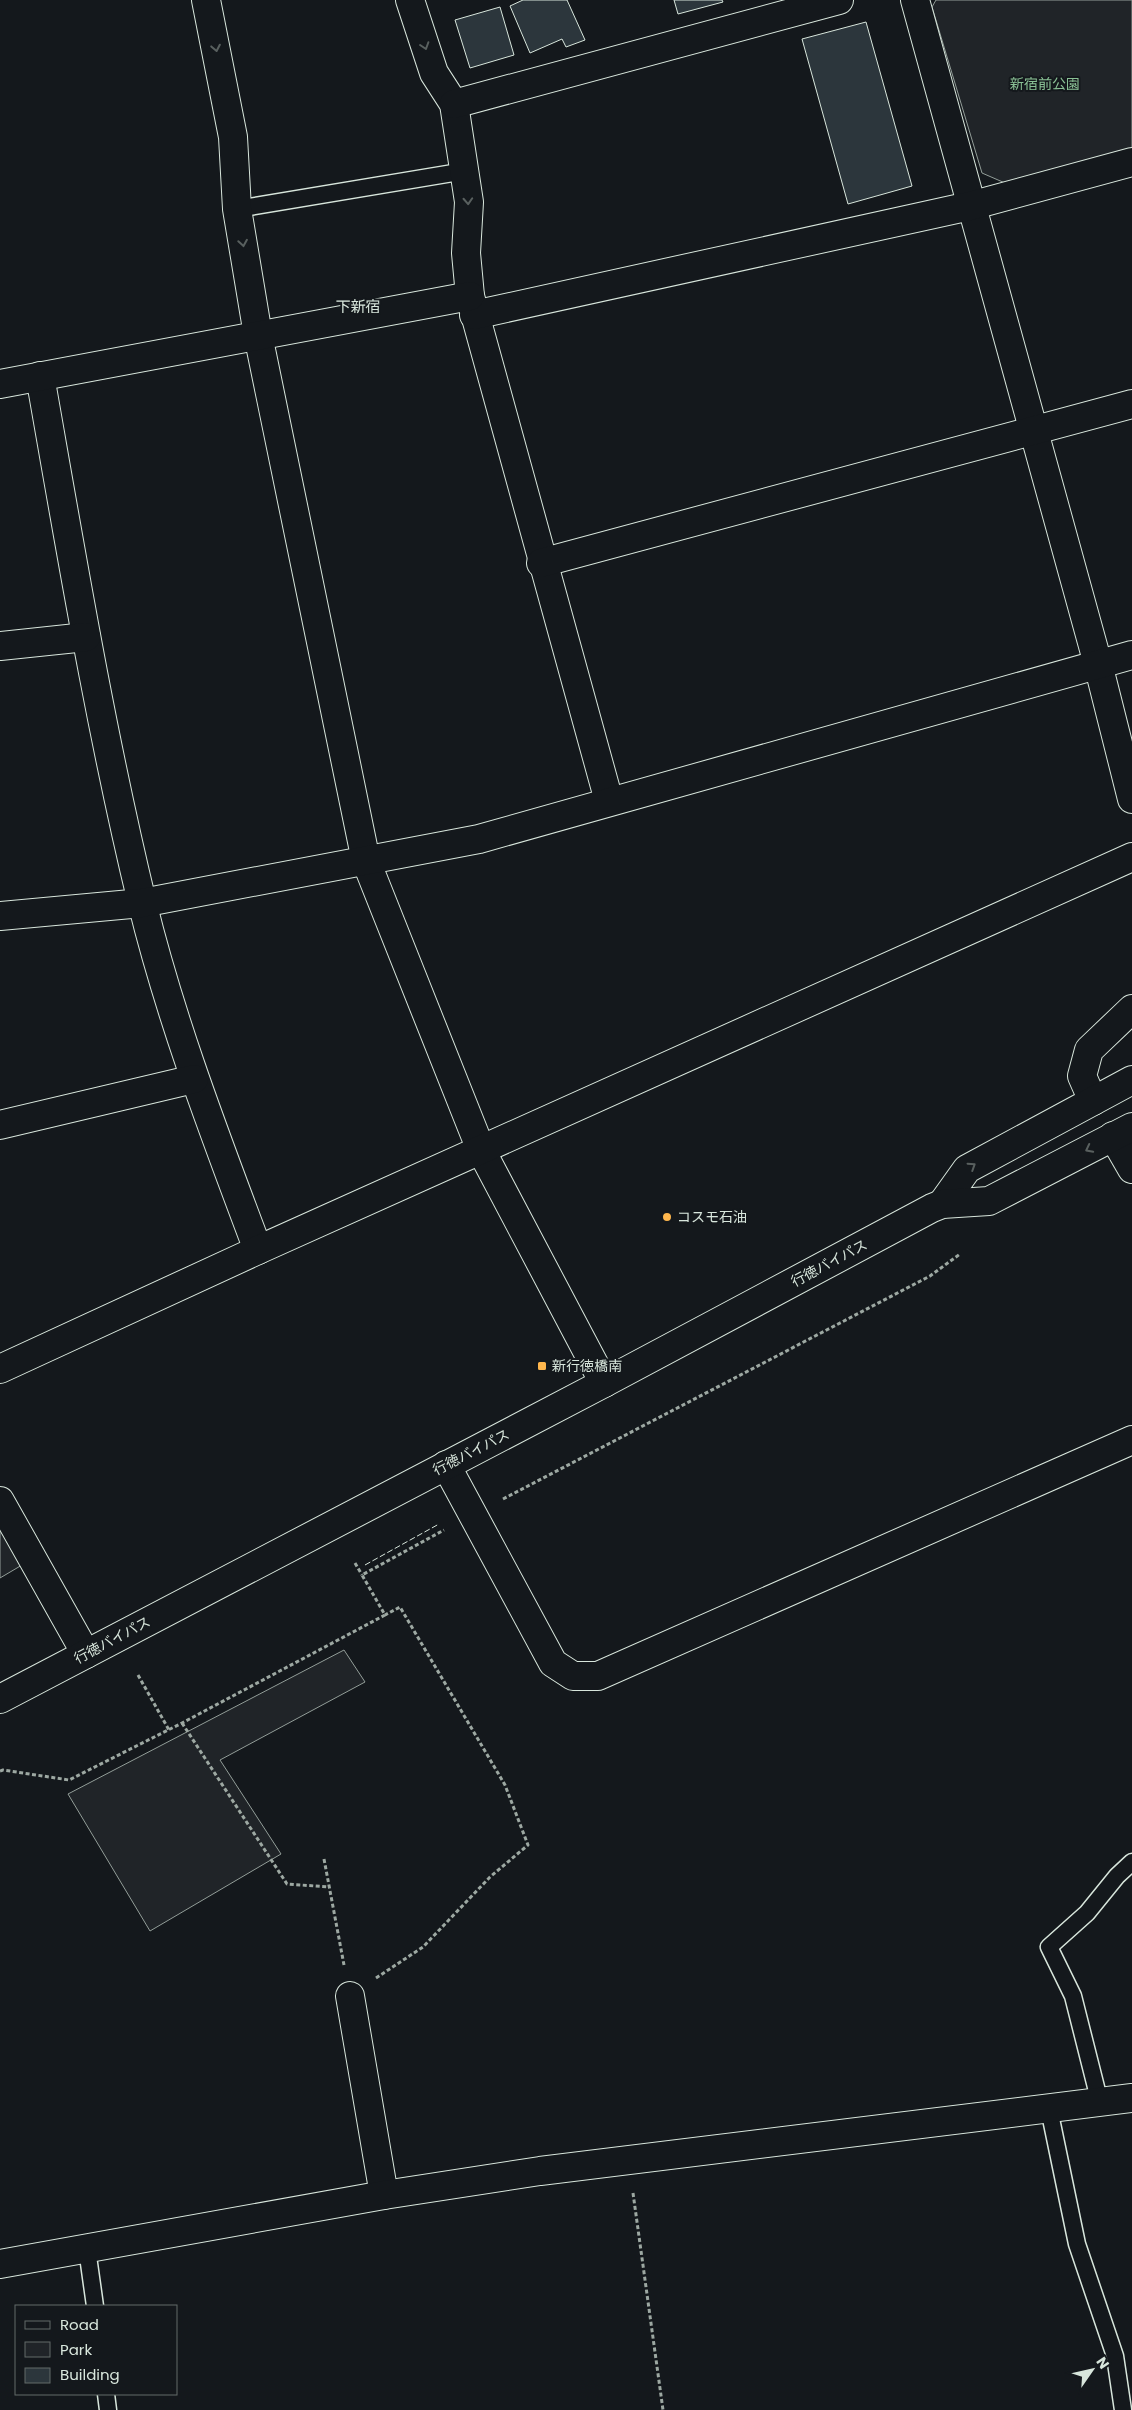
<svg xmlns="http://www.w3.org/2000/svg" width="1132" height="2410" viewBox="0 0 1132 2410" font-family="Poppins,'Noto Sans JP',sans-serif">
  <rect width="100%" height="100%" fill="#14181c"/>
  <g fill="#202428" stroke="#939e99">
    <path d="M936 0H1132V148L1005 183 982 173 932 7Z"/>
    <path d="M0 1528 22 1565 0 1578Z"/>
    <path d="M344 1650 365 1682 220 1760 281 1854 150 1931 68 1794Z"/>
  </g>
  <g fill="#2c363c" stroke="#d8e6dc">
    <path d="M523 0H567L585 40 566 47 562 39 530 53 510 6Z"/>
    <path d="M674 0H722L723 2 678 14Z"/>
    <path d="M500 7 514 55 470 68 455 20Z"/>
    <path d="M866 22 912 186 848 204 802 39Z"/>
  </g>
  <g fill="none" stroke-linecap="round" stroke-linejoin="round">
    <defs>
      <g id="service">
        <path d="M237 209 465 171"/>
        <path d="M1100 2103 1073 1996 1049 1947 1087 1913 1117 1876 1132 1862"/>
        <path d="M1049 2109 1077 2244 1115 2356 1123 2410"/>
        <path d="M87 2249 95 2306"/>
        <path d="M106 2394 108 2410"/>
      </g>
      <g id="minor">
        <path d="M206 0 233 137 237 209 258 335 366 861 481 1150 604 1383"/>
        <path d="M410 0 434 73 454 104 469 202 466 253 470 296 609 801"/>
        <path d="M915 0 1098 664 1132 799"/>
        <path d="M454 104 839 0"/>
        <path d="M474 315 970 206 1132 162"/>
        <path d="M40 376C71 552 100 728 142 902 171 1021 215 1135 258 1250"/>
        <path d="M0 384 470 296"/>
        <path d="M541 563 1132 404"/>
        <path d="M0 646 86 637"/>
        <path d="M1093 1101 1082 1076 1089 1050 1132 1009"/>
        <path d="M0 1125 194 1079"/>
        <path d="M1113 1136 1132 1169"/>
        <path d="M0 1369 258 1250 1132 857"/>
        <path d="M446 1465 553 1663 573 1676H598L1132 1440"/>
        <path d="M0 1501 86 1654"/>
        <path d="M350 1996 384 2195"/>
        <path d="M0 2264 384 2195 540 2171 1132 2098"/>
      </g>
      <path id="tertiary" d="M0 916 142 903 479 839 1132 655"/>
      <g id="primary">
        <path d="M942 1204 967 1169 1132 1080"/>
        <path d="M0 1699 604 1383 932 1208 942 1204 989 1201 1132 1127"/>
      </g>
    </defs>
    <use href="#service" stroke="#d8e6dc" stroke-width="19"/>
    <use href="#minor" stroke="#d8e6dc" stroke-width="30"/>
    <use href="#tertiary" stroke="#d8e6dc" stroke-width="30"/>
    <use href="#primary" stroke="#d8e6dc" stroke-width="30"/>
    <g stroke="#9da8a2" stroke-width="3" stroke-dasharray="4 2.5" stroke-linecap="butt">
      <path d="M503 1499 930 1276 960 1254"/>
      <path d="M355 1563 362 1575"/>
      <path d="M138 1675 169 1730"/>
      <path d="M182 1723 287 1884 329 1887"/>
      <path d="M0 1771 3 1770 69 1780 182 1723 385 1615 362 1575 444 1530"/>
      <path d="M324 1859 344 1965"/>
      <path d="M376 1978 423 1947 490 1877 528 1845 505 1785 400 1607 385 1615"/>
      <path d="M633 2193 663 2410"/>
    </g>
    <use href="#service" stroke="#14181c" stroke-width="16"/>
    <use href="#minor" stroke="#14181c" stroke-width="28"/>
    <use href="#tertiary" stroke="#14181c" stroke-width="28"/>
    <use href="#primary" stroke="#14181c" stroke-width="28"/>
    <path stroke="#d8e6dc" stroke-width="1" stroke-dasharray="6 2.5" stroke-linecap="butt" d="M365 1565 439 1524"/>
  </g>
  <defs><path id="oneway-chevron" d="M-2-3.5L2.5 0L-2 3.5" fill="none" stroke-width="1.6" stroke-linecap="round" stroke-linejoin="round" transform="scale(1.25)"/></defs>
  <g stroke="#59605f">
    <use href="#oneway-chevron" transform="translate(425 46) rotate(72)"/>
    <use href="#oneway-chevron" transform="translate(216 48) rotate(79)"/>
    <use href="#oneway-chevron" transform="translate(468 201) rotate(87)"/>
    <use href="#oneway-chevron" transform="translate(243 243) rotate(81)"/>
    <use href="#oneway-chevron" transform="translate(1089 1149) rotate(153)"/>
    <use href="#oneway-chevron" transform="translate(972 1166) rotate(-33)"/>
  </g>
  <g fill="#ffb74d" stroke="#14181c" stroke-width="2">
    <circle cx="667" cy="1217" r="5"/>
    <rect x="537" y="1361" width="10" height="10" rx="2.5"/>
  </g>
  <g text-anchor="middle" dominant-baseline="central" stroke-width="4" stroke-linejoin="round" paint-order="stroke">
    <g font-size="14" fill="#8ac095" stroke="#14181c">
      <text x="1045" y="84">新宿前公園</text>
    </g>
    <g font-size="14" fill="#d8e6dc" stroke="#14181c" text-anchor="start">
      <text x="677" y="1217">コスモ石油</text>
      <text x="552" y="1366">新行徳橋南</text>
    </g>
    <g font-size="14" fill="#d8e6dc" stroke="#14181c">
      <text transform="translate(829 1263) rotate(-28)">行徳バイパス</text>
      <text transform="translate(471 1452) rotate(-27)">行徳バイパス</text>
      <text transform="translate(112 1640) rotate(-28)">行徳バイパス</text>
    </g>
    <g font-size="15" fill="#d8e6dc" stroke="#14181c">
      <text x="358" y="306">下新宿</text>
    </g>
  </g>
  <rect x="15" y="2305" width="162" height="90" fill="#14181c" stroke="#626a69"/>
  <rect x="25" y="2321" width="25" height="8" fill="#14181c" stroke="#626a69"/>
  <text x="60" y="2330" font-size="15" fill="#d8e6dc">Road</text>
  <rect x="25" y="2342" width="25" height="15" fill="#202428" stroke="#626a69"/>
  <text x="60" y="2355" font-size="15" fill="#d8e6dc">Park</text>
  <rect x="25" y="2368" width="25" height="15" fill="#2c363c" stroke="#626a69"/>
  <text x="60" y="2380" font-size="15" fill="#d8e6dc">Building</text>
  <g transform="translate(1092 2370) rotate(56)" stroke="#14181c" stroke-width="4" paint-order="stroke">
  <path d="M0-4L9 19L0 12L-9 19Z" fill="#d8e6dc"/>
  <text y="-8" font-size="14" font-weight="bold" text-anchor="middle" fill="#d8e6dc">N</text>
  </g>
</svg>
